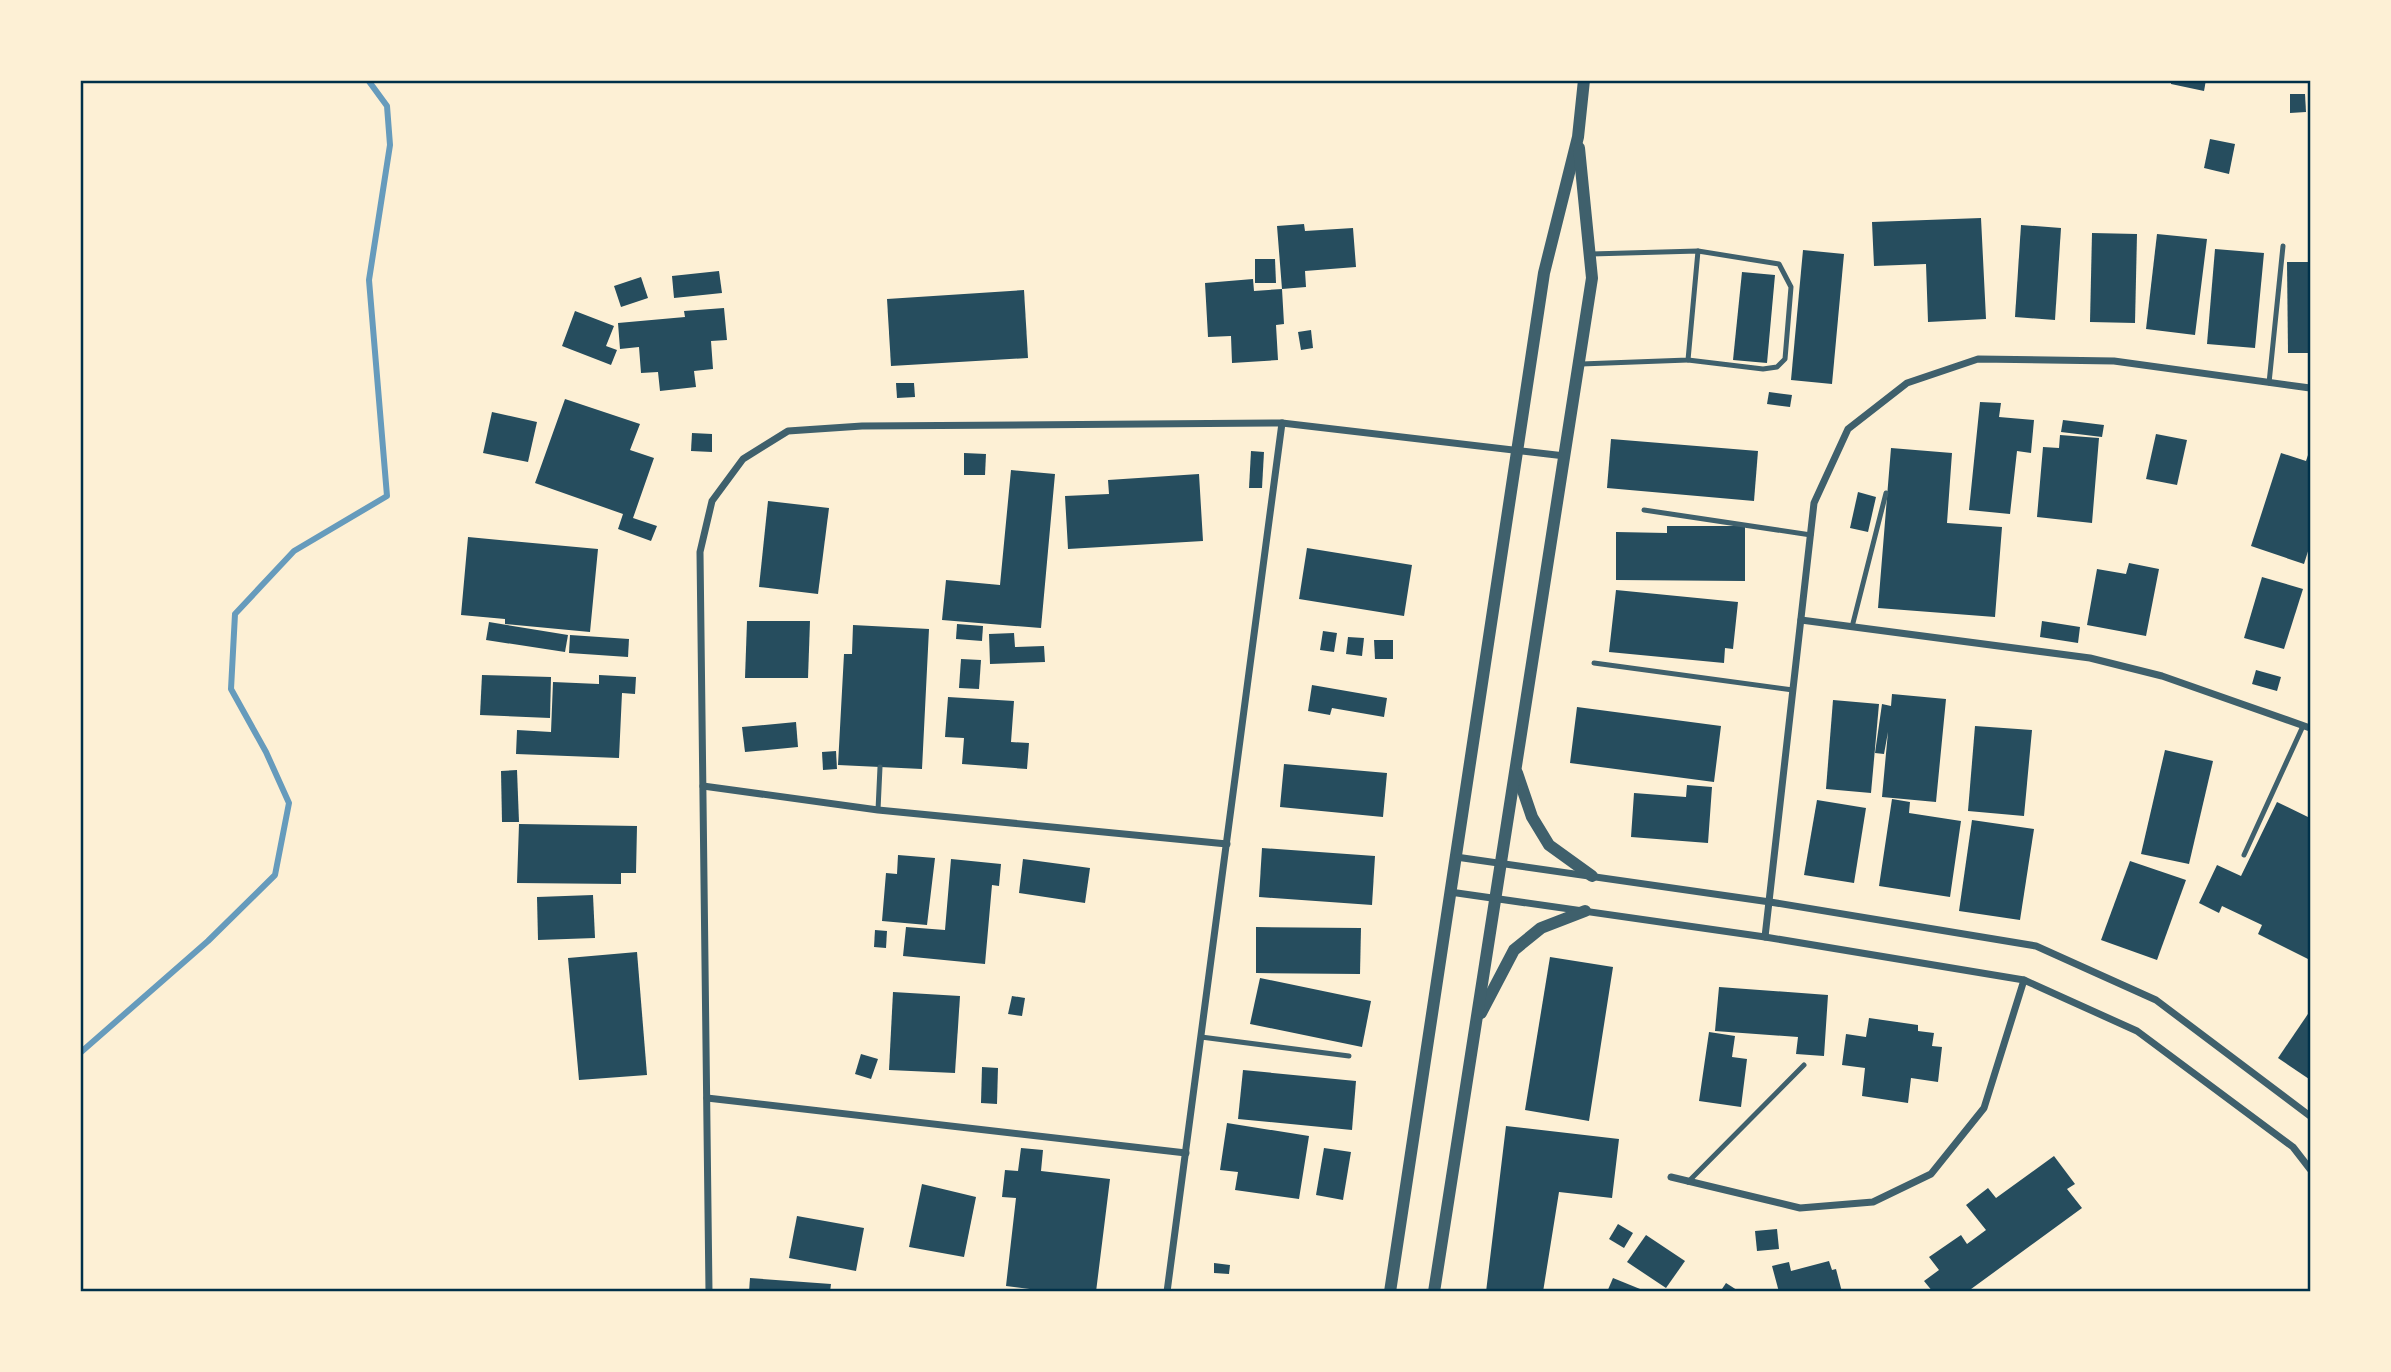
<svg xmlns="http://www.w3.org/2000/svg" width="2391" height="1372" viewBox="0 0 2391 1372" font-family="'Space Grotesk',sans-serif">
  <rect width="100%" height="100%" fill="#fdf0d5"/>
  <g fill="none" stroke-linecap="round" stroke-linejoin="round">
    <path stroke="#669bbc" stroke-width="6" d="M80 1053 208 941 275 875 289 803 266 752 231 689 235 614 294 551 387 496 369 280 390 145 387 106 368 80"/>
  </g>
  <g fill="#264d5e">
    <path d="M2171 80H2206L2204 91 2171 84Z"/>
    <path d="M2290 94H2305L2306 112 2290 113Z"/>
    <path d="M2210 139 2235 144 2229 174 2204 168Z"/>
    <path d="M1981 218 1986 319 1928 322 1926 264 1874 266 1872 222Z"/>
    <path d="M1304 224 1305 231 1353 228 1356 267 1305 271 1306 287 1282 289 1277 226Z"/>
    <path d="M2021 225 2061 228 2055 320 2015 317Z"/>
    <path d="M2092 233 2137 234 2135 323 2090 322Z"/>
    <path d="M2157 234 2207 239 2195 335 2146 329Z"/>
    <path d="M2215 249 2264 253 2255 348 2207 344Z"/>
    <path d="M1803 250 1844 254 1832 384 1791 380Z"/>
    <path d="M1255 259H1275L1276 283H1255Z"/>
    <path d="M2287 262H2310V353H2288Z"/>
    <path d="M719 271 722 293 674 298 672 276Z"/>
    <path d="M1742 272 1775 275 1767 363 1733 360Z"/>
    <path d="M641 277 648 298 621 307 614 286Z"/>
    <path d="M1253 279 1254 291 1282 289 1284 324 1276 325 1278 360 1232 363 1231 336 1208 337 1205 283Z"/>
    <path d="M1024 290 1028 358 891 366 887 299Z"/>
    <path d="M724 308 727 340 711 341 713 369 694 371 696 387 660 391 658 372 641 373 639 347 620 349 618 323 685 317 684 311Z"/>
    <path d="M575 311 614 326 606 346 617 350 611 365 562 346Z"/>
    <path d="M1311 330 1313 348 1301 350 1298 332Z"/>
    <path d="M896 383H914L915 397 897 398Z"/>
    <path d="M1769 392 1792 395 1790 407 1767 404Z"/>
    <path d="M565 399 640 424 630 450 654 458 633 518 657 526 651 541 618 529 623 514 535 483Z"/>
    <path d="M1980 402 2001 403 1999 417 2034 420 2031 453 2017 451 2010 514 1969 510Z"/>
    <path d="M492 412 537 422 528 462 483 453Z"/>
    <path d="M2063 420 2104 425 2102 437 2061 432Z"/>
    <path d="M692 433 712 434V452L691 451Z"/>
    <path d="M2156 434 2187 440 2177 485 2146 479Z"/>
    <path d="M2060 435 2099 438 2092 523 2037 517 2043 447 2059 448Z"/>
    <path d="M1611 439 1758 451 1754 501 1607 488Z"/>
    <path d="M1891 448 1952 453 1947 523 2002 527 1995 617 1878 608Z"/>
    <path d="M2310 449V545L2304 564 2251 546 2281 453 2306 461Z"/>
    <path d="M1251 451 1264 452 1262 488H1249Z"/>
    <path d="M964 453 986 454 985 475H964Z"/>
    <path d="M1011 470 1055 474 1041 628 942 620 946 580 1000 585Z"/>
    <path d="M1199 474 1203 541 1068 549 1065 496 1109 494 1108 480Z"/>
    <path d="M1858 492 1876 497 1868 532 1850 528Z"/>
    <path d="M768 501 829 508 818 594 759 587Z"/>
    <path d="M1667 526H1745V581L1616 580V532L1667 533Z"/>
    <path d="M468 537 598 549 590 632 505 624V619L461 615Z"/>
    <path d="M1307 548 1412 565 1404 616 1299 599Z"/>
    <path d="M2129 563 2159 569 2146 636 2087 625 2097 569 2126 574Z"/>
    <path d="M2262 577 2303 589 2284 649 2244 638Z"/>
    <path d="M1616 590 1738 602 1733 649 1725 648 1724 663 1609 652Z"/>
    <path d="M747 621H810L808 678H745Z"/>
    <path d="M2042 621 2080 627 2078 643 2040 637Z"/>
    <path d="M489 622 568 635 565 652 486 640Z"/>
    <path d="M957 624 983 626 982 641 956 639Z"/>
    <path d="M853 625 929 629 922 769 838 765 844 654H852Z"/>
    <path d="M1323 631 1337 633 1334 652 1320 650Z"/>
    <path d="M1014 633 1015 647 1044 646 1045 662 990 664 989 634Z"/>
    <path d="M570 635 629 639 628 657 569 653Z"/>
    <path d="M1348 637 1364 638 1362 656 1346 654Z"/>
    <path d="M1374 640H1393V659H1375Z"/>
    <path d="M961 659 981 660 979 689 959 688Z"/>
    <path d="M2256 670 2281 677 2277 691 2252 684Z"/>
    <path d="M482 675 551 677 550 718 480 715Z"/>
    <path d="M599 675 636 677 635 694 622 693 619 758 516 754 517 730 551 732 553 682 599 684Z"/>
    <path d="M1312 685 1387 698 1384 717 1332 708 1330 715 1308 711Z"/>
    <path d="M1892 694 1946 699 1936 802 1882 797 1888 732 1884 754 1875 753 1882 704 1891 706Z"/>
    <path d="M948 697 1014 701 1011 742 1029 743 1027 769 962 764 964 738 945 737Z"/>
    <path d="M1833 700 1879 704 1871 793 1826 789Z"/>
    <path d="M1577 707 1721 726 1714 782 1570 763Z"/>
    <path d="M796 722 798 747 745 752 742 727Z"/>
    <path d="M1975 726 2032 730 2024 816 1968 811Z"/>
    <path d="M2165 750 2213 761 2189 864 2141 854Z"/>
    <path d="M836 751 837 769 823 770 822 752Z"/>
    <path d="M1284 764 1387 773 1383 817 1280 807Z"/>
    <path d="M517 770 519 822H502L501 771Z"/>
    <path d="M1687 785 1712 787 1708 843 1631 837 1634 793 1686 797Z"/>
    <path d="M1892 799 1910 802 1909 813 1961 821 1950 897 1879 886Z"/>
    <path d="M1817 800 1866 808 1854 883 1804 875Z"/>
    <path d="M2277 802 2310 818V960L2258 934 2262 925 2222 906 2219 913 2199 903 2217 865 2241 876Z"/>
    <path d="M1972 820 2034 829 2020 920 1959 911Z"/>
    <path d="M519 824 637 826 636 873H621V884L517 883Z"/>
    <path d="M1262 848 1375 856 1372 905 1259 897Z"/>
    <path d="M898 855 935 858 927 925 882 921 886 873 897 874Z"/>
    <path d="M951 859 1001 864 999 886 992 885 985 964 903 956 906 927 945 930Z"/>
    <path d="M1023 859 1090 868 1085 903 1019 893Z"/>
    <path d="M2130 861 2186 880 2157 960 2101 940Z"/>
    <path d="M593 895 595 938 538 940 537 897Z"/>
    <path d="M1256 927 1361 928 1360 974 1256 973Z"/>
    <path d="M875 930 887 931 886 948 874 947Z"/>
    <path d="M637 952 647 1075 579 1080 568 958Z"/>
    <path d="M1550 957 1613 967 1589 1121 1525 1110Z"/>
    <path d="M1260 978 1371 1001 1362 1047 1250 1024Z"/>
    <path d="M1719 987 1828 995 1824 1056 1796 1054 1798 1037 1715 1031Z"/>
    <path d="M893 992 960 996 955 1073 889 1070Z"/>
    <path d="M1012 996 1025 998 1022 1016 1008 1014Z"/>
    <path d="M2310 1011V1078L2309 1079 2278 1058Z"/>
    <path d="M1869 1018 1918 1025V1031L1934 1033 1932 1046 1942 1047 1938 1082 1911 1078 1908 1103 1862 1096 1865 1068 1842 1065 1846 1034 1866 1037Z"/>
    <path d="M1709 1032 1735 1036 1732 1057 1747 1059 1741 1107 1699 1101Z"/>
    <path d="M861 1054 878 1059 871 1079 855 1074Z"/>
    <path d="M982 1067 998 1068 997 1104 981 1103Z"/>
    <path d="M1243 1070 1356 1081 1352 1130 1238 1119Z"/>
    <path d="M1227 1123 1309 1136 1299 1199 1235 1190 1238 1172 1220 1170Z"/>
    <path d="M1506 1126 1619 1139 1612 1198 1559 1192 1543 1292H1486Z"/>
    <path d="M1021 1148 1043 1150 1041 1171 1110 1179 1096 1292H1053L1006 1286 1016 1198 1002 1197 1005 1170 1018 1171Z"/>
    <path d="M1324 1148 1351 1152 1343 1200 1316 1195Z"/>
    <path d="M2054 1156 2075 1184 2067 1189 2082 1208 1967 1292H1933L1924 1281 1939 1270 1929 1257 1961 1235 1967 1244 1986 1230 1966 1205 1988 1188 1996 1198Z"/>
    <path d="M922 1184 976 1197 964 1257 909 1247Z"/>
    <path d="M797 1216 864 1228 856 1271 789 1258Z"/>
    <path d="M1618 1224 1633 1233 1624 1248 1609 1239Z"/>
    <path d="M1777 1229 1779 1249 1757 1251 1755 1231Z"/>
    <path d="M1646 1235 1685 1261 1666 1288 1627 1262Z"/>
    <path d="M1829 1261 1832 1270 1836 1269 1842 1292H1779L1772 1266 1789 1262 1791 1271Z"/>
    <path d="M1214 1263 1230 1265 1229 1274 1214 1273Z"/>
    <path d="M750 1278 831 1284 830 1292H749Z"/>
    <path d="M1613 1278 1645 1291V1292H1607Z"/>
    <path d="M1726 1283 1740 1292H1720Z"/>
  </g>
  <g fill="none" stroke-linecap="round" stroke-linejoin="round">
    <g stroke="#3f606c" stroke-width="5">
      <path d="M1688 360 1763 369 1777 367 1785 359 1791 287 1779 264 1698 251"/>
      <path d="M1581 364 1688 360 1698 251 1591 254"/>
      <path d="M2269 383 2283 246"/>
      <path d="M1644 510 1811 535"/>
      <path d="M1852 627 1886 493"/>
      <path d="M1594 663 1793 690"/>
      <path d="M878 810 880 767"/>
      <path d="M2244 855 2303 726"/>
      <path d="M1201 1037 1349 1056"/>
      <path d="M1688 1182 1804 1065"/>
    </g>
    <g stroke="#3f606c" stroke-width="7">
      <path d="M1801 620 2090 658 2162 676 2310 728"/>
      <path d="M703 786 878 810 1227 844"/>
      <path d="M1456 857 1770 902 2036 946 2156 1000 2310 1116"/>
      <path d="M1450 892 1765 937 2024 980 2137 1031 2293 1147 2310 1169"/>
      <path d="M1765 937 1814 503 1848 429 1907 383 1978 359 2114 361 2310 388"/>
      <path d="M707 1098 1186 1153"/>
      <path d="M1671 1177 1800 1208 1873 1202 1931 1174 1984 1108 2024 980"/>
      <path d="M709 1292 700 552 712 501 743 459 788 431 862 426 1282 423 1565 456"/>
      <path d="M1167 1292 1282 423"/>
    </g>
    <g stroke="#3f606c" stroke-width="12">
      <path d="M1517 773 1532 817 1549 845 1592 876"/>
      <path d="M1481 1013 1514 950 1541 928 1585 911"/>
      <path d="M1390 1292 1544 273 1578 137 1584 80"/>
      <path d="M1434 1292 1592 278 1579 148"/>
    </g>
  </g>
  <rect width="2391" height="1372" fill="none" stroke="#fdf0d5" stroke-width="164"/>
  <rect x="82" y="82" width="2227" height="1208" fill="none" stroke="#003049" stroke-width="2.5"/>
</svg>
